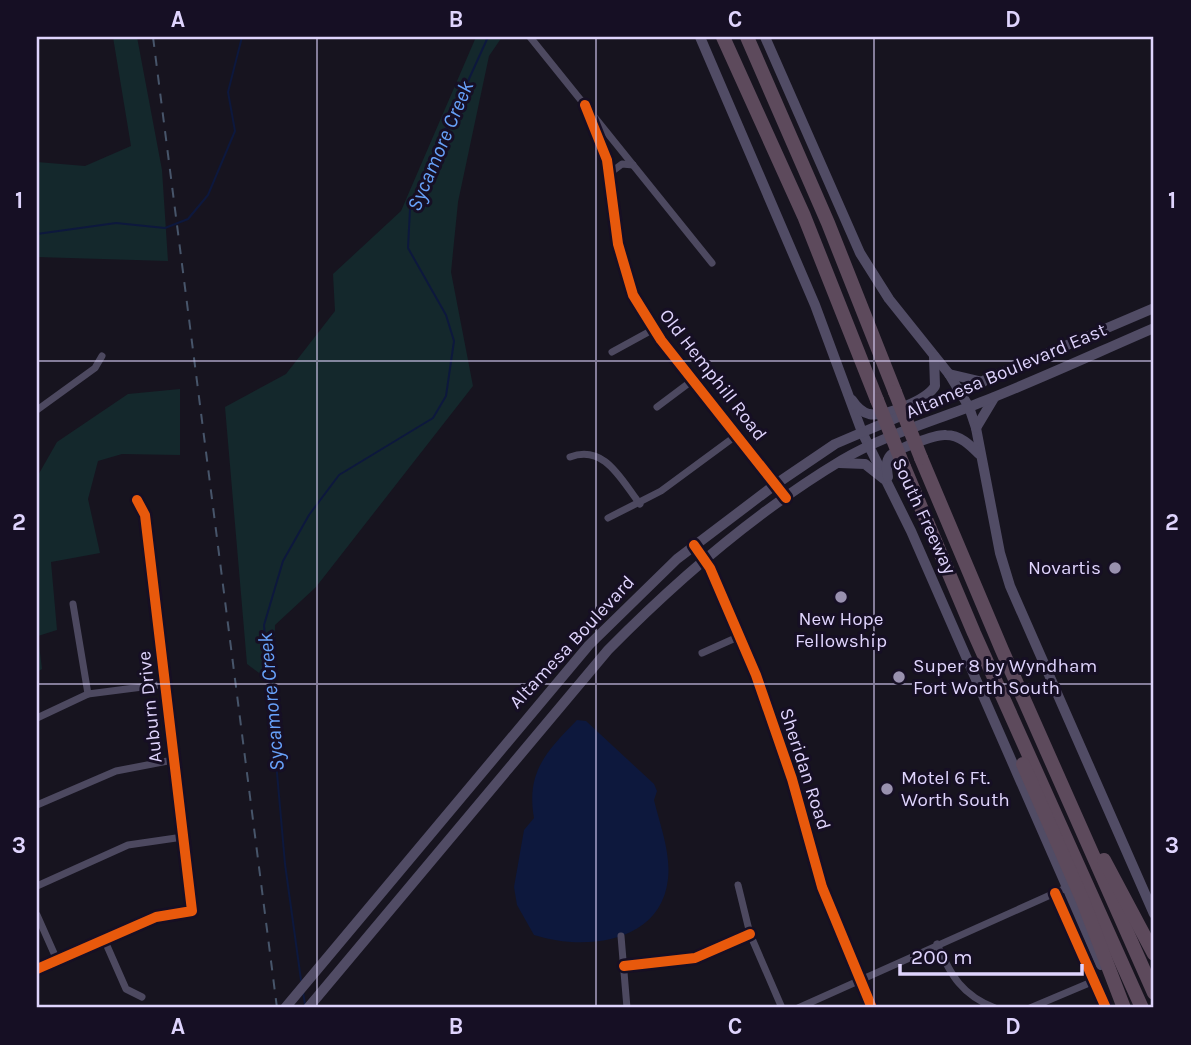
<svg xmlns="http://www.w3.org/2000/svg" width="1191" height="1045" viewBox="0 0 1191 1045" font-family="Karla,sans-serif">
  <rect width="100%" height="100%" fill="#17141f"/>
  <g fill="#14282c">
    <path d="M113 37H137L162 170 168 261 37 257V162L85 166 131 146Z"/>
    <path d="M476 37H502L489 56 458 202 451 272 473 386 316 587 275 625 274 684 247 664 225 407 286 374 335 311 333 274 401 211Z"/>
    <path d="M180 389V455L122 454 98 461 88 499 100 553 51 562 57 630 38 636 42 669 37 672V477L57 442 128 394Z"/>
  </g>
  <path fill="#0d183d" d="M577 720 586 721 654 784 657 791 654 800C660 825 671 853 668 879 661 944 583 951 534 935L517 905 514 887 524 830 534 818C526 772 546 752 577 720Z"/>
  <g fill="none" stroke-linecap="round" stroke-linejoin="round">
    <g stroke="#0d183d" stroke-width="2">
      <path d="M37 234 116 223 165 228 188 219 208 195 235 131 228 92 242 37"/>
      <path d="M301 980 285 864 264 625 283 561 309 515 339 475 433 418 446 396 454 341 446 315 408 248 410 209 488 37"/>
      <path d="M303 992 305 1004"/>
    </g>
    <g stroke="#4d4960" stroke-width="7">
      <path d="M530 37 712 263"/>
      <path d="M585 105 607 160 618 244 633 295 661 340 786 498"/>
      <path d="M610 173 622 164 633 165"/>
      <path d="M612 352 654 329"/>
      <path d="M657 407 693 380"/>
      <path d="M37 410 95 368 102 356"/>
      <path d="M570 457C605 444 621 480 640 504"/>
      <path d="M608 518 661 491 737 435"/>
      <path d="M694 545 710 568 756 675 792 779 822 887 872 1008"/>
      <path d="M73 604 88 694"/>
      <path d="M702 653 740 636"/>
      <path d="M37 718 88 694 166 684"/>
      <path d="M37 805 116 771 173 760"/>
      <path d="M738 885 750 934 782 1008"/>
      <path d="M37 886 128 845 183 837"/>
      <path d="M1055 893 1106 1008"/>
      <path d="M37 915 57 960"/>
      <path d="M621 936 627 1008"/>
      <path d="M104 939 126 989 142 997"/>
      <path d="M937 944C951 976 962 995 995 1008"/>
      <path d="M624 966 695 958 750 934"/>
      <path d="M37 969 156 917 192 911 145 515 137 500"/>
      <path d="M798 1008 1066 888"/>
      <path d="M1030 1008 1094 981"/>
    </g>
    <g stroke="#514c65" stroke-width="10">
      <path d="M700 37 815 305 862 432 911 531 1101 965"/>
      <path d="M765 37 860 253 889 299 949 374 969 407 976 428 1000 553 1010 586 1154 914"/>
      <path d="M949 374 983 382"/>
      <path d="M852 400C856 406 861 412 869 414 885 417 927 400 935 386L934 356"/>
      <path d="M976 428 994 398"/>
      <path d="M839 463 865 464 884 479"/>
      <path d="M888 477C887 470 885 462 890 456 896 449 936 434 946 435 960 435 970 445 979 454"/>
      <path d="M285 1008 589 645 677 559 776 484 835 444 1154 308"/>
      <path d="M308 1008 608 650C678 579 757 511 842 460 884 435 934 421 979 403 1038 380 1096 353 1154 328"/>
    </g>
    <g stroke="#5d4a5c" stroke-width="14">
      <path d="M723 37 804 216 877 400"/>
      <path d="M747 37 828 223 895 392"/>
      <path d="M921 458 1002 650 1154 993"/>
      <path d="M904 467 974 633 1142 1008"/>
      <path d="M1023 764 1083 901 1124 1008"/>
      <path d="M1104 860 1154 954"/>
    </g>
    <path stroke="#47556a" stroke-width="2" stroke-dasharray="10 9" stroke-linecap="butt" d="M153 37 277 1008"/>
    <g stroke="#5d4a5c" stroke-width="14">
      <path d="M895 392 921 458"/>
      <path d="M877 400 904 467"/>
    </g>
    <defs>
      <g id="cycleway">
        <path d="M585 105 607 160 618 244 633 295 661 340 786 498"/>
        <path d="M694 545 710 568 756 675 792 779 822 887 872 1008"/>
        <path d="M1055 893 1106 1008"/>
        <path d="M624 966 695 958 750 934"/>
        <path d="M37 969 156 917 192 911 145 515 137 500"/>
      </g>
    </defs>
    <use href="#cycleway" stroke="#160f24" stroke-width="15"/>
    <use href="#cycleway" stroke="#e8590c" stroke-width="10"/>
  </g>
  <path fill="none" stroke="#dfd4fd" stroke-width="2" stroke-opacity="0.55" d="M317 37V1008M596 37V1008M874 37V1008M37 361H1154M37 684H1154"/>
  <g fill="#9991af" stroke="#160f24" stroke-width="2.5">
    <circle cx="1115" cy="568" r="7"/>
    <circle cx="841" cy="597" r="7"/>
    <circle cx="899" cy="677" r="7"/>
    <circle cx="887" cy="789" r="7"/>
  </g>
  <g text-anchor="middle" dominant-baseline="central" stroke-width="6" stroke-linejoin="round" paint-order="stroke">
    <g font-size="19" fill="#dfd4fd" stroke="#160f24">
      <text transform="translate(1006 371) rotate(-23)">Altamesa Boulevard East</text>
      <text transform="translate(713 375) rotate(52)">Old Hemphill Road</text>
      <text transform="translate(924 516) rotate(65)">South Freeway</text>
      <text transform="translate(572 642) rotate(-47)">Altamesa Boulevard</text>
      <text transform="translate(150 707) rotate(-96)">Auburn Drive</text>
      <text transform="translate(805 769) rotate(72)">Sheridan Road</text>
    </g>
    <g font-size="19" fill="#dfd4fd" stroke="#160f24" text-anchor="start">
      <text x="1101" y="568" text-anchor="end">Novartis</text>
      <text x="841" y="619" text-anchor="middle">New Hope<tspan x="841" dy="22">Fellowship</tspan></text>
      <text x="913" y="666">Super 8 by Wyndham<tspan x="913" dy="22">Fort Worth South</tspan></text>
      <text x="901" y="778">Motel 6 Ft.<tspan x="901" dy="22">Worth South</tspan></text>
    </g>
    <g font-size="21" font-style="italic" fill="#67a1f9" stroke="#160f24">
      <text transform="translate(440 146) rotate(-67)">Sycamore Creek</text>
      <text transform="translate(271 702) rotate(-95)">Sycamore Creek</text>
    </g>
  </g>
  <rect width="1191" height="1045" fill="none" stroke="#160f24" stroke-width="77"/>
  <path d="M900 964v10h182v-10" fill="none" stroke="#dfd4fd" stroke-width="3.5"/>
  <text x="911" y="964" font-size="21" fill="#dfd4fd" stroke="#160f24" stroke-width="5" paint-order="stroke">200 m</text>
  <rect x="38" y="38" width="1114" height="968" fill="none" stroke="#dfd4fd" stroke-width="2.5"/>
  <g font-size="23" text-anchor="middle" font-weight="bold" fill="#dfd4fd">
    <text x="178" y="27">A</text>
    <text x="456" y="27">B</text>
    <text x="735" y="27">C</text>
    <text x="1013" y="27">D</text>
    <text x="19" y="208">1</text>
    <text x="1172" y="208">1</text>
    <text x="19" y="530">2</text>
    <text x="1172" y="530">2</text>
    <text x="19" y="853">3</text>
    <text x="1172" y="853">3</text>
    <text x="178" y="1034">A</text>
    <text x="456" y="1034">B</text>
    <text x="735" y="1034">C</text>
    <text x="1013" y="1034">D</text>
  </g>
</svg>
